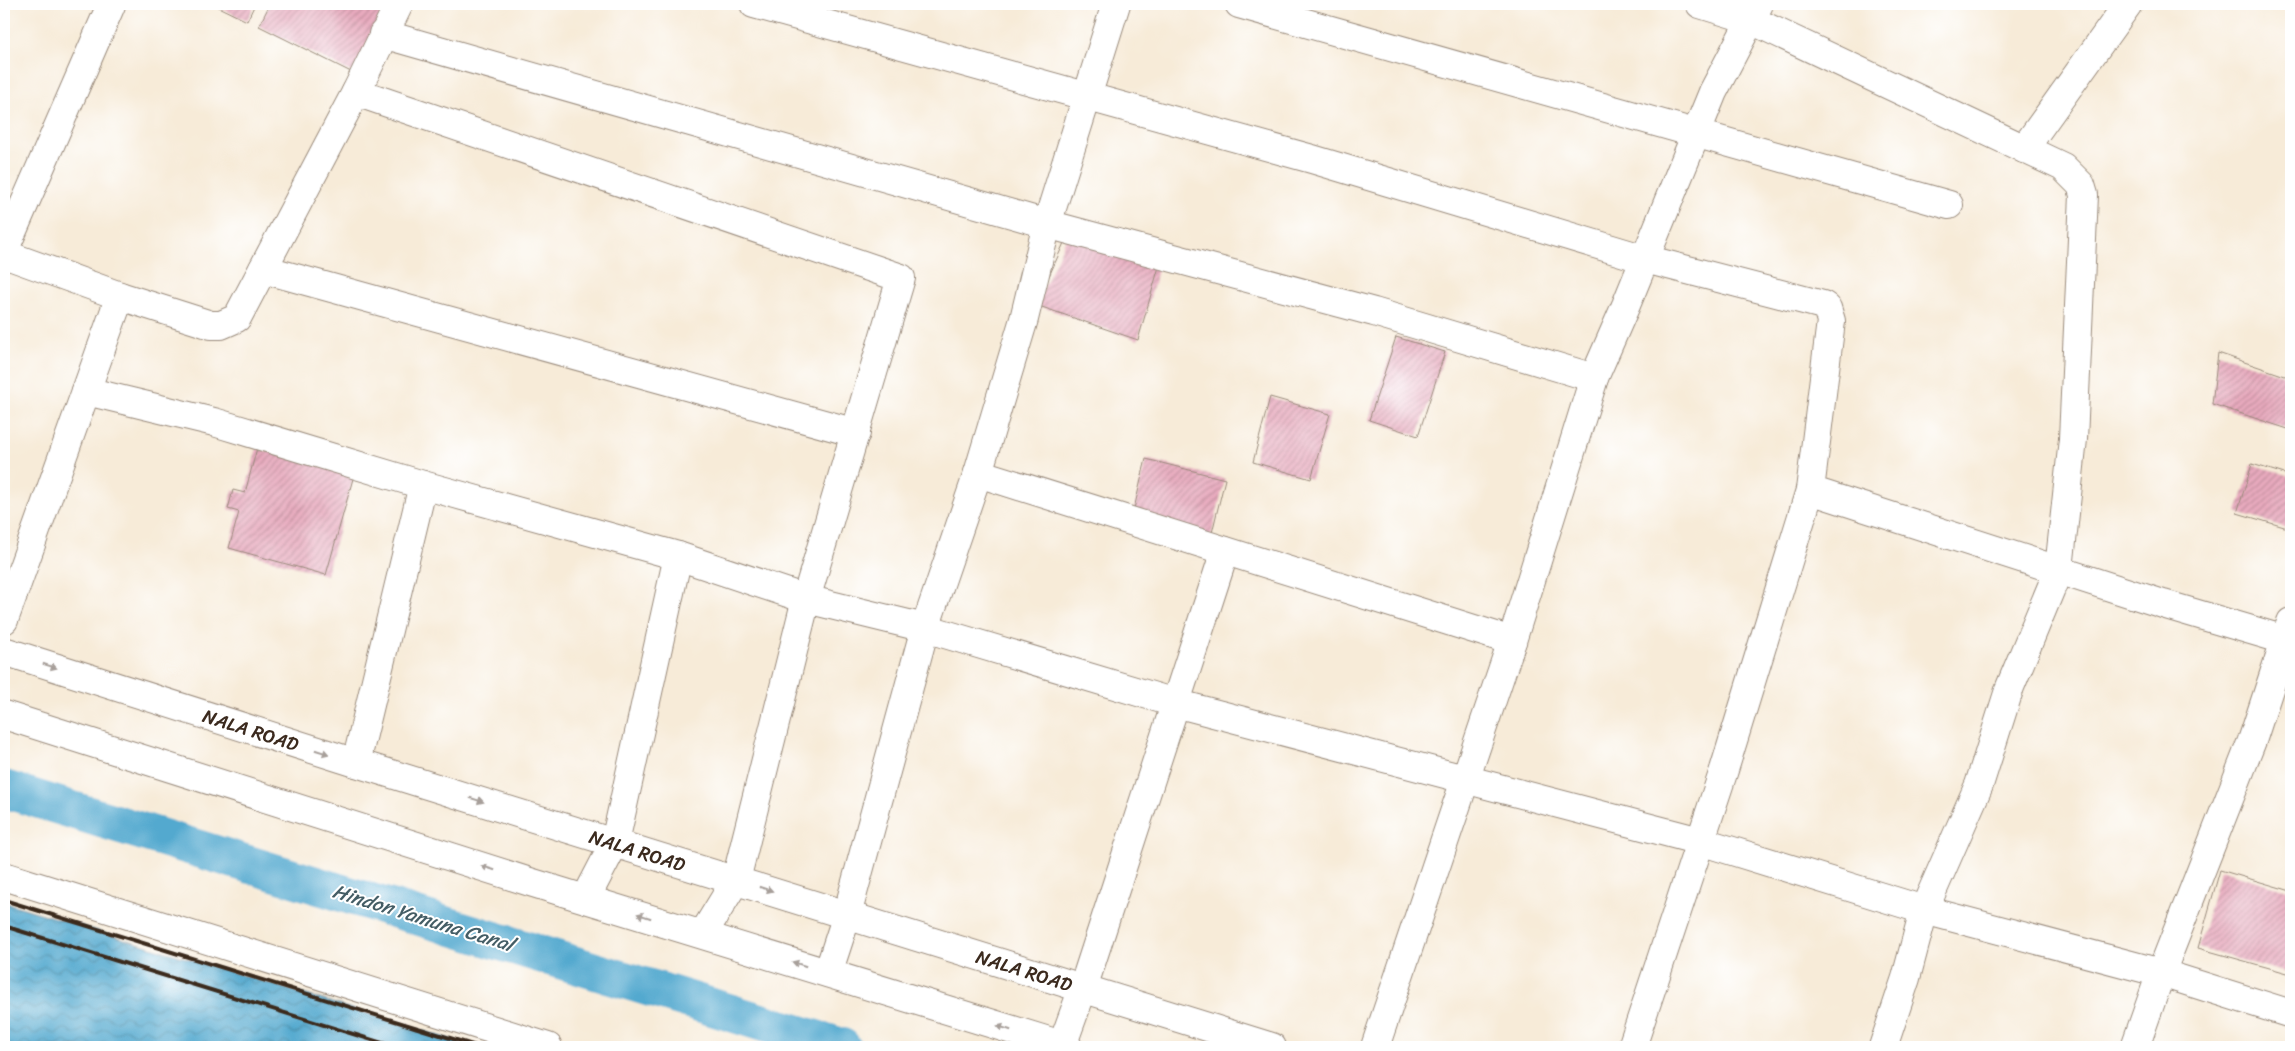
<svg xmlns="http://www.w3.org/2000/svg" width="2295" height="1051" viewBox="0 0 2295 1051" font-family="Sriracha,sans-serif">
  <defs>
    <pattern id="water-waves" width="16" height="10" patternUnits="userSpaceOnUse" patternTransform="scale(1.25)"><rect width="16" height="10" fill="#52a9cf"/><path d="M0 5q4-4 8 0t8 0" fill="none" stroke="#458aa7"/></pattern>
    <pattern id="building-hatch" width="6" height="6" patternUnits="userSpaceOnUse" patternTransform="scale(1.25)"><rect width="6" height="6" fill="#e8aabe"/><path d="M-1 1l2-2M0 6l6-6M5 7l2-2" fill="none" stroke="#bd8b9a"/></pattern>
  </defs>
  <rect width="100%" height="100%" fill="#fff"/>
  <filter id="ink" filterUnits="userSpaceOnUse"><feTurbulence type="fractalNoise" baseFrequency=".02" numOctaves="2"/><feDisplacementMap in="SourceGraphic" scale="10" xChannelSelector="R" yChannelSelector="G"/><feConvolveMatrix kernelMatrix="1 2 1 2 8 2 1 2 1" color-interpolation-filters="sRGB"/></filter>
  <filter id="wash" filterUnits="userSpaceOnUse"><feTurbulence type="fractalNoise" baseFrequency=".0096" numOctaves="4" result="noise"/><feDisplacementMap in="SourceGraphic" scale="20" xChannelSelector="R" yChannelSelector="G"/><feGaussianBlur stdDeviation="1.12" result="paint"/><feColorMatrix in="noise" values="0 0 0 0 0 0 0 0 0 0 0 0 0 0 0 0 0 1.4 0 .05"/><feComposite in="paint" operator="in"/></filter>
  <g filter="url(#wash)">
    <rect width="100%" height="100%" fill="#f7ebd8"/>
    <path fill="url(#water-waves)" stroke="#466a76" d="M4 902 476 1047H4Z"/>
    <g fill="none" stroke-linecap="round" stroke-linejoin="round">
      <path stroke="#52a9cf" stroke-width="38" d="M4 789 842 1047"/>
    </g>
    <g id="blocks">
      <g fill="url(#building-hatch)">
        <path d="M212 4H255L247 21Z"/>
        <path d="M270 4H394L359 76 259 26Z"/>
        <path d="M1068 234 1160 263 1138 340 1036 305Z"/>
        <path d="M1396 337 1445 352 1418 436 1369 420Z"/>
        <path d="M2218 353 2291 378V430L2212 404Z"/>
        <path d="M1270 397 1330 414 1311 479 1253 462Z"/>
        <path d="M257 448 354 475 326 575 229 548 239 512 228 509 233 490 245 493Z"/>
        <path d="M1146 459 1225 479 1211 537 1132 517Z"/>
        <path d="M2252 464 2291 476V529L2237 513Z"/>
        <path d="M2220 870 2291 891V974L2198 948Z"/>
      </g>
    </g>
  </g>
  <g filter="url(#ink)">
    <use href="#blocks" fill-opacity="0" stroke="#998a7b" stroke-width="1"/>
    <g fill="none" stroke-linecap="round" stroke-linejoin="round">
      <defs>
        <g id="street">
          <path d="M754 4 1312 159 1645 259 1823 305 1827 308 1831 321 1810 490 2163 604 2285 640"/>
          <path d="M1239 4 1949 205"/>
          <path d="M1700 4 1749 19 2063 167 2081 185 2084 195 2073 439 2059 569 2010 687 1979 785 1924 910 1906 978 1883 1047"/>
          <path d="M383 34 1047 224 1374 312 1594 378"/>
          <path d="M356 92 901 278 806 599 736 880 703 934"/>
          <path d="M2024 149 2128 4"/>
          <path d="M4 251 111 5"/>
          <path d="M4 254 120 296"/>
          <path d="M263 269 856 433"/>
          <path d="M86 391 214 422 423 485 678 556 806 599 925 628 1175 703 1700 841 1924 910 2161 973 2291 1014"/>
          <path d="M978 473 1512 641"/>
          <path d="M4 620 120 296 211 325H221L237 318 356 92 399 4"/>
          <path d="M356 763 423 485"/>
          <path d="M4 876 548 1047"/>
          <path d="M586 898 615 842 678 556"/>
          <path d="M828 973 847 915 925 628 978 473 1024 319 1047 224 1116 4"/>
          <path d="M1062 1046 1083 988 1225 551"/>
          <path d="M1375 1047 1512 641 1594 378 1626 305 1713 92 1759 4"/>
          <path d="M1632 1047 1724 770 1810 490"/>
          <path d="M2135 1047 2161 973 2253 738 2291 622"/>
        </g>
        <g id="secondary">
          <path id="s1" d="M4 651 356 763 1272 1047"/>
          <path d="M4 715 530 882 1068 1047"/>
        </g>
      </defs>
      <use href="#street" stroke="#998a7b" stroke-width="30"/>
      <use href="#secondary" stroke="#998a7b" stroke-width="30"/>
      <use href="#street" stroke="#fff" stroke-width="28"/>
      <use href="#secondary" stroke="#fff" stroke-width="28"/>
      <g stroke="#3b2a1e" stroke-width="4">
        <path d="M4 900 479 1047"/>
        <path d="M4 926 395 1047"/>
      </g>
    </g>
    <defs><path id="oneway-solid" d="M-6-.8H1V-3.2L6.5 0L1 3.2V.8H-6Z" transform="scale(1.25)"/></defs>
    <g fill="#a79f9a">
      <use href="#oneway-solid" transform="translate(50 666) rotate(17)"/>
      <use href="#oneway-solid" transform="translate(322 752) rotate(18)"/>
      <use href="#oneway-solid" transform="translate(477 800) rotate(17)"/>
      <use href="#oneway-solid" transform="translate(488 868) rotate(-162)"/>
      <use href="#oneway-solid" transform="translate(766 889) rotate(17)"/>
      <use href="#oneway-solid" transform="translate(644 916) rotate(-163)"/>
      <use href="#oneway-solid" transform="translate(799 964) rotate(-163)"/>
      <use href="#oneway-solid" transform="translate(1004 1028) rotate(-163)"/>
    </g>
  </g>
  <g text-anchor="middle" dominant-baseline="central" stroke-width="4" stroke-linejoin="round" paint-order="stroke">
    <g font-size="19" fill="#3b2a1e" stroke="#fff">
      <text stroke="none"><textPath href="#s1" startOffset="259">NALA ROAD</textPath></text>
      <text stroke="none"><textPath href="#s1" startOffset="664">NALA ROAD</textPath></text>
      <text stroke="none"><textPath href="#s1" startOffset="1069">NALA ROAD</textPath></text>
    </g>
    <g font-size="20" font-style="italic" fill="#445d65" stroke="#fff">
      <text transform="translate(423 918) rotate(17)">Hindon Yamuna Canal</text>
    </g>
  </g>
  <rect width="2295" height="1051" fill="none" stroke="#fff" stroke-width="20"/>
</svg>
